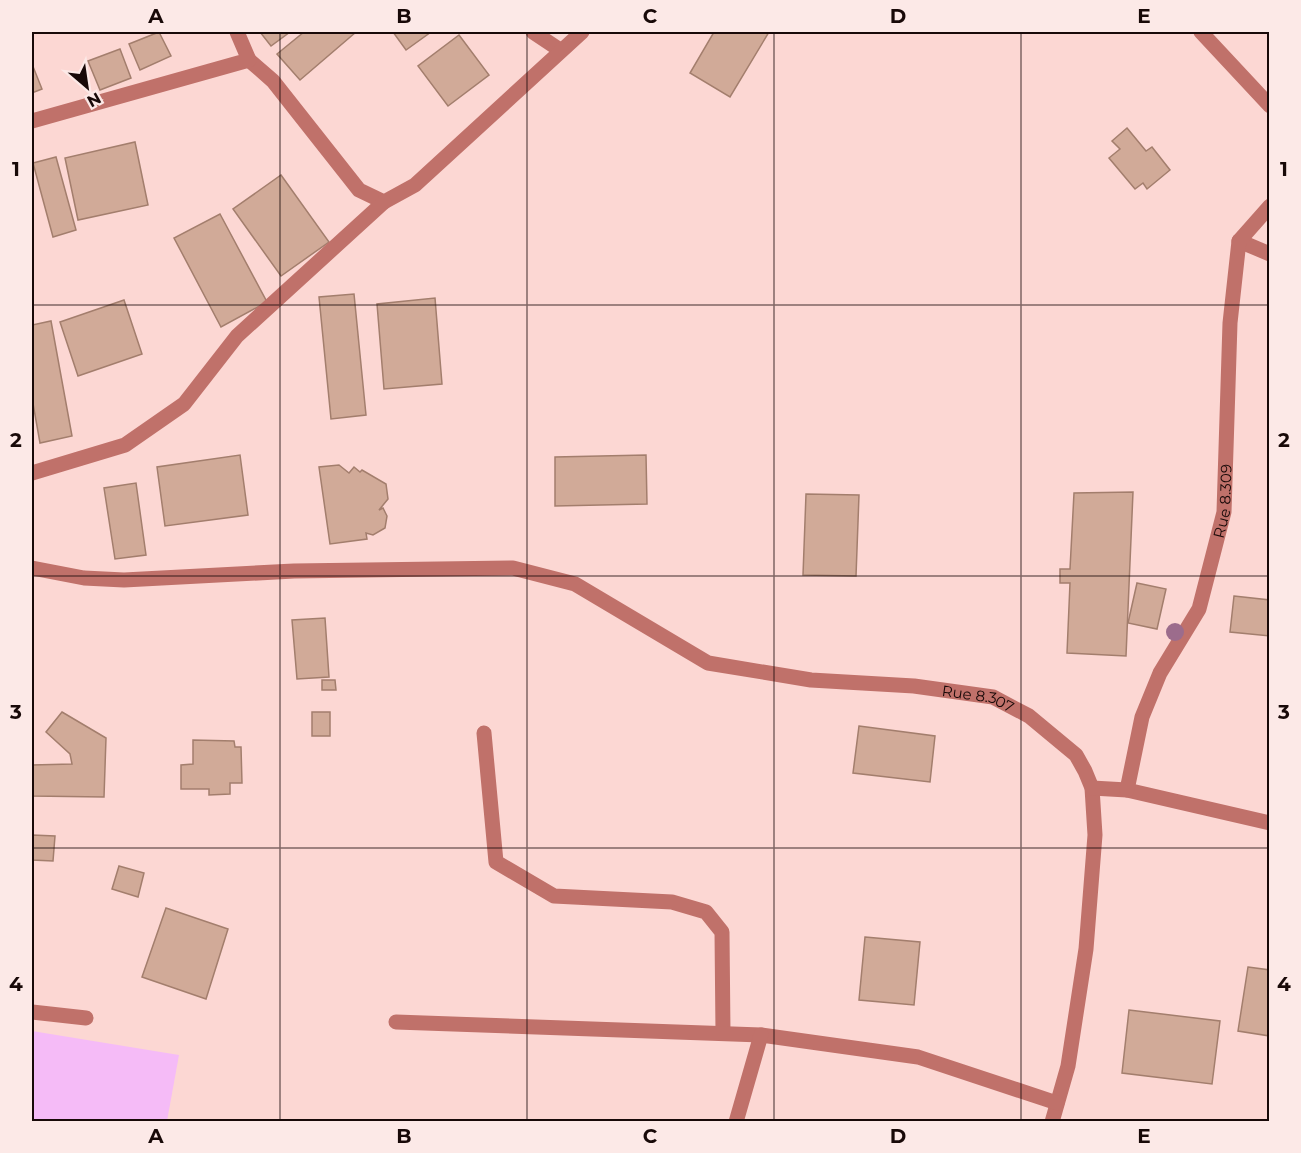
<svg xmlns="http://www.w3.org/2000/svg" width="1301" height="1153" viewBox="0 0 1301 1153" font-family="Montserrat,sans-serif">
  <rect width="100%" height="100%" fill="#fcd7d3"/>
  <path fill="#f5bbf7" d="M32 1031 179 1055 167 1121H32Z"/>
  <g fill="#d1aa98" stroke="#a37e6d" stroke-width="1.5">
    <path d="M159 32 171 56 140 70 129 44Z"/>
    <path d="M260 32H290L271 46Z"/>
    <path d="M304 32H356L300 80 277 54Z"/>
    <path d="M393 32H431L406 50Z"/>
    <path d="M714 32H769L730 97 690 73Z"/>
    <path d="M459 35 489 75 448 106 418 66Z"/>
    <path d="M120 49 131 78 100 90 88 61Z"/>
    <path d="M32 64 42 89 32 93Z"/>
    <path d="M1127 128 1146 151 1152 147 1170 170 1147 189 1143 183 1135 189 1109 158 1120 149 1112 141Z"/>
    <path d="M135 142 148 205 78 220 65 158Z"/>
    <path d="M56 157 76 230 53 237 33 163Z"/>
    <path d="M281 175 329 242 281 276 233 209Z"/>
    <path d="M220 214 267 302 221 327 174 238Z"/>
    <path d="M354 294 366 415 331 419 319 297Z"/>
    <path d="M435 298 442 384 384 389 377 304Z"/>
    <path d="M124 300 142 354 78 376 60 322Z"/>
    <path d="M51 321 72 436 40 443 32 398V325Z"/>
    <path d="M240 455 248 515 165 526 157 467Z"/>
    <path d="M646 455 647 504 555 506V457Z"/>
    <path d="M339 465 349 473 354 467 360 472 362 470 386 484 388 499 379 510 383 508 387 516 385 528 373 535 366 533 367 539 330 544 319 467Z"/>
    <path d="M136 483 146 555 115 559 104 488Z"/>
    <path d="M1133 492 1126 656 1067 653 1070 583H1060V569H1070L1074 493Z"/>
    <path d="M806 494 859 495 856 576 803 575Z"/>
    <path d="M1137 583 1166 589 1157 629 1128 623Z"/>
    <path d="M1234 596 1270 600V636L1230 632Z"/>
    <path d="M325 618 329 677 297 679 292 620Z"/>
    <path d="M322 680H335L336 690H322Z"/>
    <path d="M62 712 106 738 104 797 32 796V765L72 764 70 754 46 732Z"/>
    <rect x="312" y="712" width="18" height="24"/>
    <path d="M859 726 935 736 930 782 853 773Z"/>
    <path d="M193 740 234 741 235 747H241L242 783H230V794L209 795V789H181V765L193 764Z"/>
    <path d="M32 835 55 836 53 861 32 860Z"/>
    <path d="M119 866 144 873 138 897 112 889Z"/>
    <path d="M166 908 228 929 206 999 142 977Z"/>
    <path d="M865 937 920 942 914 1005 859 1000Z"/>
    <path d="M1248 967 1270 970V1036L1238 1031Z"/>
    <path d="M1129 1010 1220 1021 1212 1084 1122 1073Z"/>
  </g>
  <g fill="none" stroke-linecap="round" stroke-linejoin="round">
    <g stroke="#c0716a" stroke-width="15">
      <path d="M533 32 560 50"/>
      <path d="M1201 32 1270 106"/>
      <path d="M249 60 273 81 359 190 384 202 415 185 582 32"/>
      <path d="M32 121 249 60 237 32"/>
      <path d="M1239 241 1270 254"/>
      <path d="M32 473 125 445 184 404 237 336 384 202"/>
      <path id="s1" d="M32 568 84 578 124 580 294 571 513 568 575 584 708 663 811 680 914 686 993 697 1029 716 1076 755 1085 771 1092 788 1095 835 1086 949 1068 1066 1052 1122"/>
      <path d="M484 733 496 862 554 896 672 902 706 912 722 932 723 1033"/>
      <path d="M1092 788 1127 790 1270 823"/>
      <path id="s2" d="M1127 790 1142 717 1160 673 1199 609 1224 512 1230 323 1239 241 1270 206"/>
      <path d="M32 1012 86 1018"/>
      <path d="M396 1022 761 1035 918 1057 1057 1103"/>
      <path d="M736 1122 761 1035"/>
    </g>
  </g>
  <circle fill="#9c6c8c" cx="1175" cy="632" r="9"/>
  <path fill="none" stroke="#180908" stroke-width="1.5" stroke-opacity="0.55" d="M280 32V1122M527 32V1122M774 32V1122M1021 32V1122M32 305H1270M32 576H1270M32 848H1270"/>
  <g text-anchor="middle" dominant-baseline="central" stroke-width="6" stroke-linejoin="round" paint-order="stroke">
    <g font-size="15" fill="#180908" stroke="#fce9e7">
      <text stroke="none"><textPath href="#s2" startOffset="308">Rue 8.309</textPath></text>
      <text stroke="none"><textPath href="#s1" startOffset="974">Rue 8.307</textPath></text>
    </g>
  </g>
  <rect width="1301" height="1153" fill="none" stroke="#fce9e7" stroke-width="66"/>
  <g transform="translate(87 87) rotate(151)" stroke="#fce9e7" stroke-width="4.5" paint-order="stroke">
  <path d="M0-4.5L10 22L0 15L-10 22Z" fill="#180908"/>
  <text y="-9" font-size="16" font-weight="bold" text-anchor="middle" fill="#180908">N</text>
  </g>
  <rect x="33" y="33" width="1235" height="1087" fill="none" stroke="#180908" stroke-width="2"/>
  <g font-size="20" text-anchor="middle" font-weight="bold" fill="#180908">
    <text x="156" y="23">A</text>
    <text x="404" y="23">B</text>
    <text x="650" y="23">C</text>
    <text x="898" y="23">D</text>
    <text x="1144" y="23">E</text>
    <text x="16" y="176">1</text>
    <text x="1284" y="176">1</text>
    <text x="16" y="447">2</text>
    <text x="1284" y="447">2</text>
    <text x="16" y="719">3</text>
    <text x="1284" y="719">3</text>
    <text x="16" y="991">4</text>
    <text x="1284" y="991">4</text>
    <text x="156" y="1143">A</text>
    <text x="404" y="1143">B</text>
    <text x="650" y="1143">C</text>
    <text x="898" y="1143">D</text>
    <text x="1144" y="1143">E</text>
  </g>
</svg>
